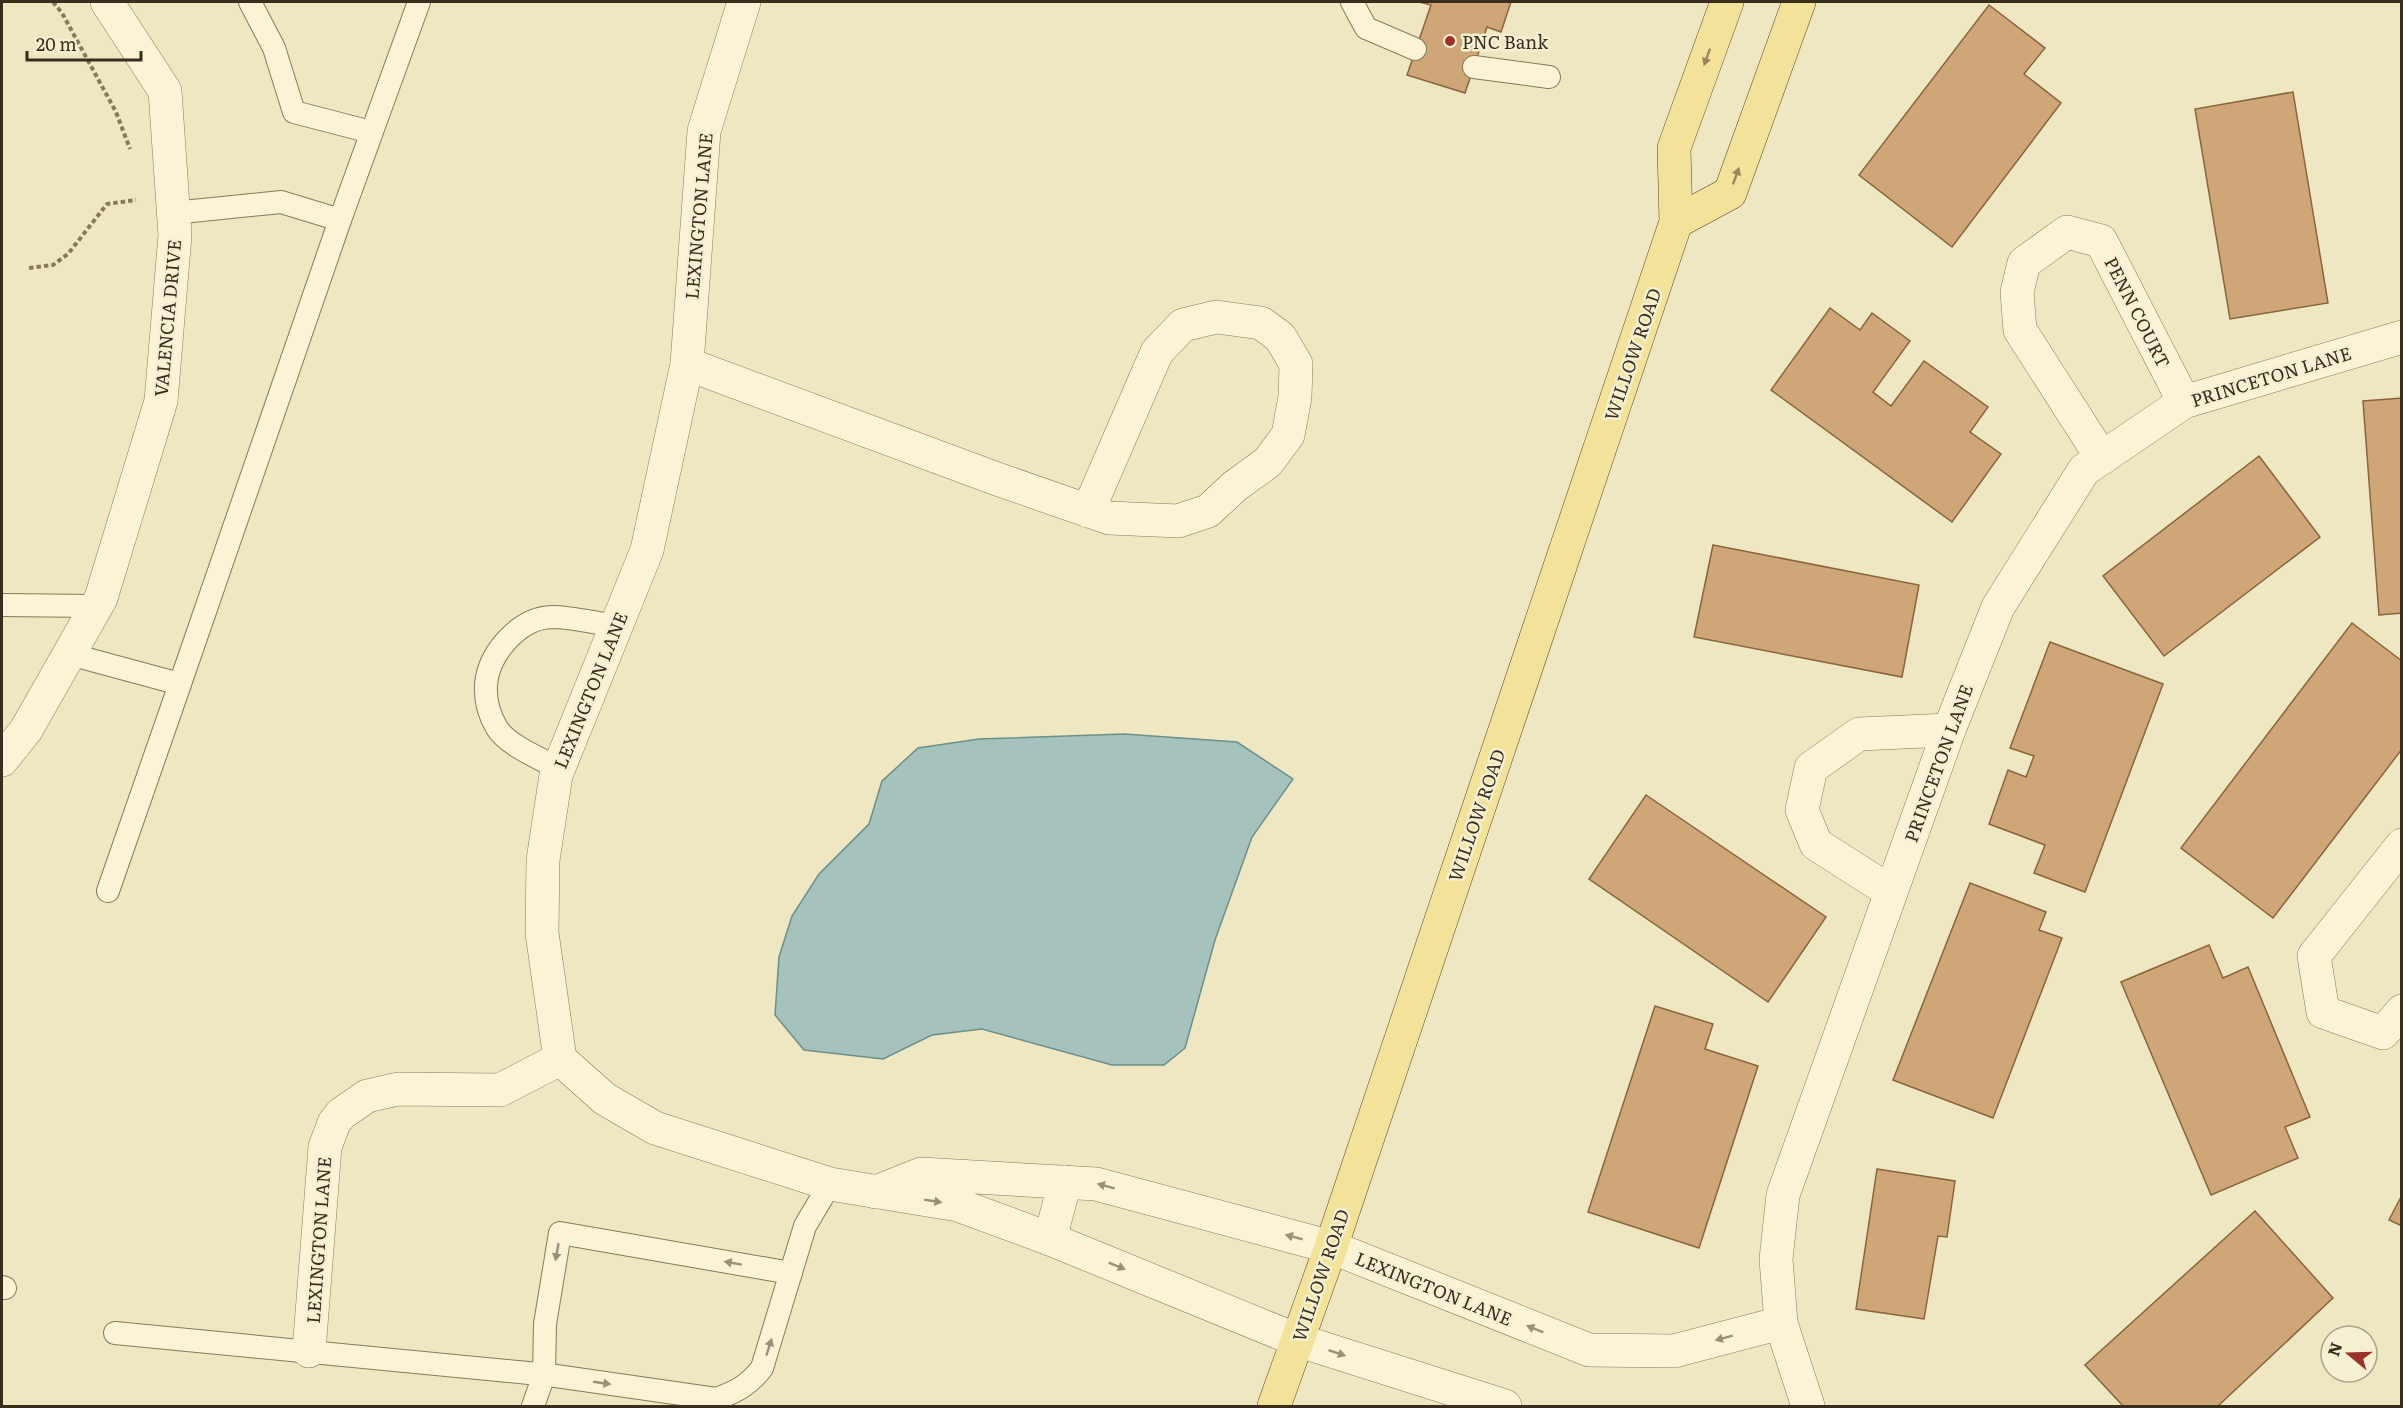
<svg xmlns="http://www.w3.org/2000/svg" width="2403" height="1408" viewBox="0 0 2403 1408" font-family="Literata,serif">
  <rect width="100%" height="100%" fill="#efe7c2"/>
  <path fill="#a5c2bd" stroke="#6b908b" stroke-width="1.5" d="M1124 734 1237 742 1293 779 1252 837 1215 940 1185 1048 1164 1065H1112L982 1029 932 1035 883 1059 804 1050 775 1015 779 957 792 916 819 874 869 824 882 781 918 748 979 739Z"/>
  <g fill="#cea677" stroke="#89653e" stroke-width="1.5">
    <path d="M1419 2H1511L1501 32 1487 27 1465 93 1407 75 1431 5Z"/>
    <path d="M1989 5 2045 48 2024 74 2061 103 1952 247 1859 175Z"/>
    <path d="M2293 92 2328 303 2230 319 2195 109Z"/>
    <path d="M1830 308 1860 330 1872 313 1910 341 1873 392 1891 406 1924 361 1988 407 1970 432 2001 454 1952 522 1771 390Z"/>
    <path d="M2402 398V613L2379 615 2363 401Z"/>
    <path d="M2259 456 2320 537 2164 656 2103 576Z"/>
    <path d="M1713 545 1919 585 1902 677 1694 637Z"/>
    <path d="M2352 623 2402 661V749L2273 918 2181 848Z"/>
    <path d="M2050 642 2163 684 2085 892 2034 873 2045 845 1989 824 2008 770 2026 777 2034 756 2010 748Z"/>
    <path d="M1646 795 1826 917 1768 1002 1589 879Z"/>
    <path d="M1970 883 2046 912 2039 930 2062 938 1993 1118 1893 1080Z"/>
    <path d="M2209 945 2223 978 2248 967 2310 1117 2285 1127 2298 1158 2211 1195 2121 982Z"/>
    <path d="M1655 1006 1713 1024 1705 1049 1758 1066 1699 1248 1588 1212Z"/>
    <path d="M1877 1169 1955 1181 1947 1237 1938 1236 1924 1319 1856 1309Z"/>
    <path d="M2402 1195V1226L2389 1220Z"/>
    <path d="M2255 1211 2333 1298 2218 1406H2123L2085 1365Z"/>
  </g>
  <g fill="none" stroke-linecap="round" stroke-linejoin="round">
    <defs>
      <g id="lane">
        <path d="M250 2 274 48 294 112 371 132"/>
        <path d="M1352 2 1366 28 1415 49"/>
        <path d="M1474 67 1549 77"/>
        <path d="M173 213 281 202 340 220 419 2"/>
        <path d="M2 605 96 606"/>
        <path d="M69 654 180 684 340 220"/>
        <path d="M558 768C541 759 507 745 497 728 489 715 485 700 486 684 489 653 519 618 552 617 572 617 595 623 616 626"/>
        <path d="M108 891 180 684"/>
        <path d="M2 1287 5 1288"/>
        <path d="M115 1333 549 1375 716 1399C736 1392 749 1385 762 1368L805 1226 830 1184"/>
        <path d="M533 1406 544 1375 545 1324 560 1233 791 1273"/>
      </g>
      <g id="street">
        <path d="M687 364 997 479 1109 518 1178 521 1208 511 1235 486 1268 462 1288 435 1295 397 1296 364 1280 337 1261 323 1216 317 1183 325 1157 352 1088 511"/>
        <path d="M2102 458 2020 330 2017 292 2024 263 2067 232 2101 241 2184 402"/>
        <path d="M2 760 26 730 101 598 161 401 175 235 165 91 107 2"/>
        <path d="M2402 845 2314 956 2323 1012 2383 1033 2402 1011"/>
        <path d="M1891 892 1816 844 1802 810 1811 768 1859 734 1949 730"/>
        <path d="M560 1059 605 1099 655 1128 830 1184 958 1205 1050 1239 1297 1340 1505 1406"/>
        <path d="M876 1192 921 1174 1096 1184 1331 1247 1589 1350 1674 1351 1781 1323"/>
        <path d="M1050 1239 1065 1182"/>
        <path d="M309 1351 325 1147 334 1123 341 1114 367 1096 398 1089 500 1090 560 1059 542 933 543 860 556 775 647 550 687 364 704 131 744 2"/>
        <path d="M1808 1406 1781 1323 1776 1259 1783 1195 1949 730 1998 607 2084 470 2184 402 2402 337"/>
      </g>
      <g id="primary">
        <path d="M1676 222 1730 193 1799 2"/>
        <path d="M1274 1406 1331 1247 1676 222 1674 148 1727 2"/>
      </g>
    </defs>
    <use href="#lane" stroke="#897959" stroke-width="24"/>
    <use href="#street" stroke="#897959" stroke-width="34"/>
    <use href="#primary" stroke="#57462d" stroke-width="34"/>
    <g stroke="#897959" stroke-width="4" stroke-dasharray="4.5 3" stroke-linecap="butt">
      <path d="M53 2 62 13 116 112 130 149"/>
      <path d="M29 268 53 265 68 254 107 204 136 200"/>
    </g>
    <use href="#lane" stroke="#faf3d6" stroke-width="22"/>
    <use href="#street" stroke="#faf3d6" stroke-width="33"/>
    <use href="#primary" stroke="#f3e299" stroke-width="33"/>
  </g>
  <defs><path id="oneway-solid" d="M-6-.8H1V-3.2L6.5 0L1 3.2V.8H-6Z" transform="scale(1.5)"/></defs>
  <g fill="#96885c">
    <use href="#oneway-solid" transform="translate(1707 57) rotate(110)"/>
    <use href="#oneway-solid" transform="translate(1736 176) rotate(-70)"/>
  </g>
  <g fill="#9a907a">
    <use href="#oneway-solid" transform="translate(1106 1186) rotate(-165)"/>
    <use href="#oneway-solid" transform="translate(933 1201) rotate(9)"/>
    <use href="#oneway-solid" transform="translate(1294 1237) rotate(-165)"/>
    <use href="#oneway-solid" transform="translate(557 1252) rotate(100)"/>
    <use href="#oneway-solid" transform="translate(733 1263) rotate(-170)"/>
    <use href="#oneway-solid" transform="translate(1117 1266) rotate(22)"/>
    <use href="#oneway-solid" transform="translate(1535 1329) rotate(-158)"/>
    <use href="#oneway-solid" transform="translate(1724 1338) rotate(165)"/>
    <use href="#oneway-solid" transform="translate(769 1347) rotate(-73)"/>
    <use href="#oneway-solid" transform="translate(1337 1353) rotate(18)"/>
    <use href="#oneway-solid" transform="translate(602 1383) rotate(8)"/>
  </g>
  <circle fill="#9a3428" stroke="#f6f0d2" stroke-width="2" cx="1450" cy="41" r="6"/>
  <g text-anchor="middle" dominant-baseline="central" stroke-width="5" stroke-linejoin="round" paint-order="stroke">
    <g font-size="18" fill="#392e1e" stroke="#f6f0d2" text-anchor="start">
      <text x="1462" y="41">PNC Bank</text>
    </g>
    <g font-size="18" fill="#392e1e" stroke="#f6f0d2">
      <text transform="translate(698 216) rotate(-85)">LEXINGTON LANE</text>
      <text transform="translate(2138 312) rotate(63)">PENN COURT</text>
      <text transform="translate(167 318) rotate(-85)">VALENCIA DRIVE</text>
      <text transform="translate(1632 354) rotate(-71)">WILLOW ROAD</text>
      <text transform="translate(2271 376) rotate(-17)">PRINCETON LANE</text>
      <text transform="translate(590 690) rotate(-68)">LEXINGTON LANE</text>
      <text transform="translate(1938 763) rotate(-70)">PRINCETON LANE</text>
      <text transform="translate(1476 815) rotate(-71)">WILLOW ROAD</text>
      <text transform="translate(318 1240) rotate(-86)">LEXINGTON LANE</text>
      <text transform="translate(1320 1275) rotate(-71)">WILLOW ROAD</text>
      <text transform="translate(1434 1288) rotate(22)">LEXINGTON LANE</text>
    </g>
  </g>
  <rect width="2403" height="1408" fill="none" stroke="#392e1e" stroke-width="6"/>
  <g transform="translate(2349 1354) rotate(289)"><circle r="28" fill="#f6f0d2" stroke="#aaa28a" stroke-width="1.5"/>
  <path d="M0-4.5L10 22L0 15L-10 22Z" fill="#9a3428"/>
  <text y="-9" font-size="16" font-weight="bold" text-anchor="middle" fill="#392e1e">N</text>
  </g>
  <path d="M27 51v9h114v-9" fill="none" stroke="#392e1e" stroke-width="3"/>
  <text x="36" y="51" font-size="18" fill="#392e1e" stroke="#f6f0d2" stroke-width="4.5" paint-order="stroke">20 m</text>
</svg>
